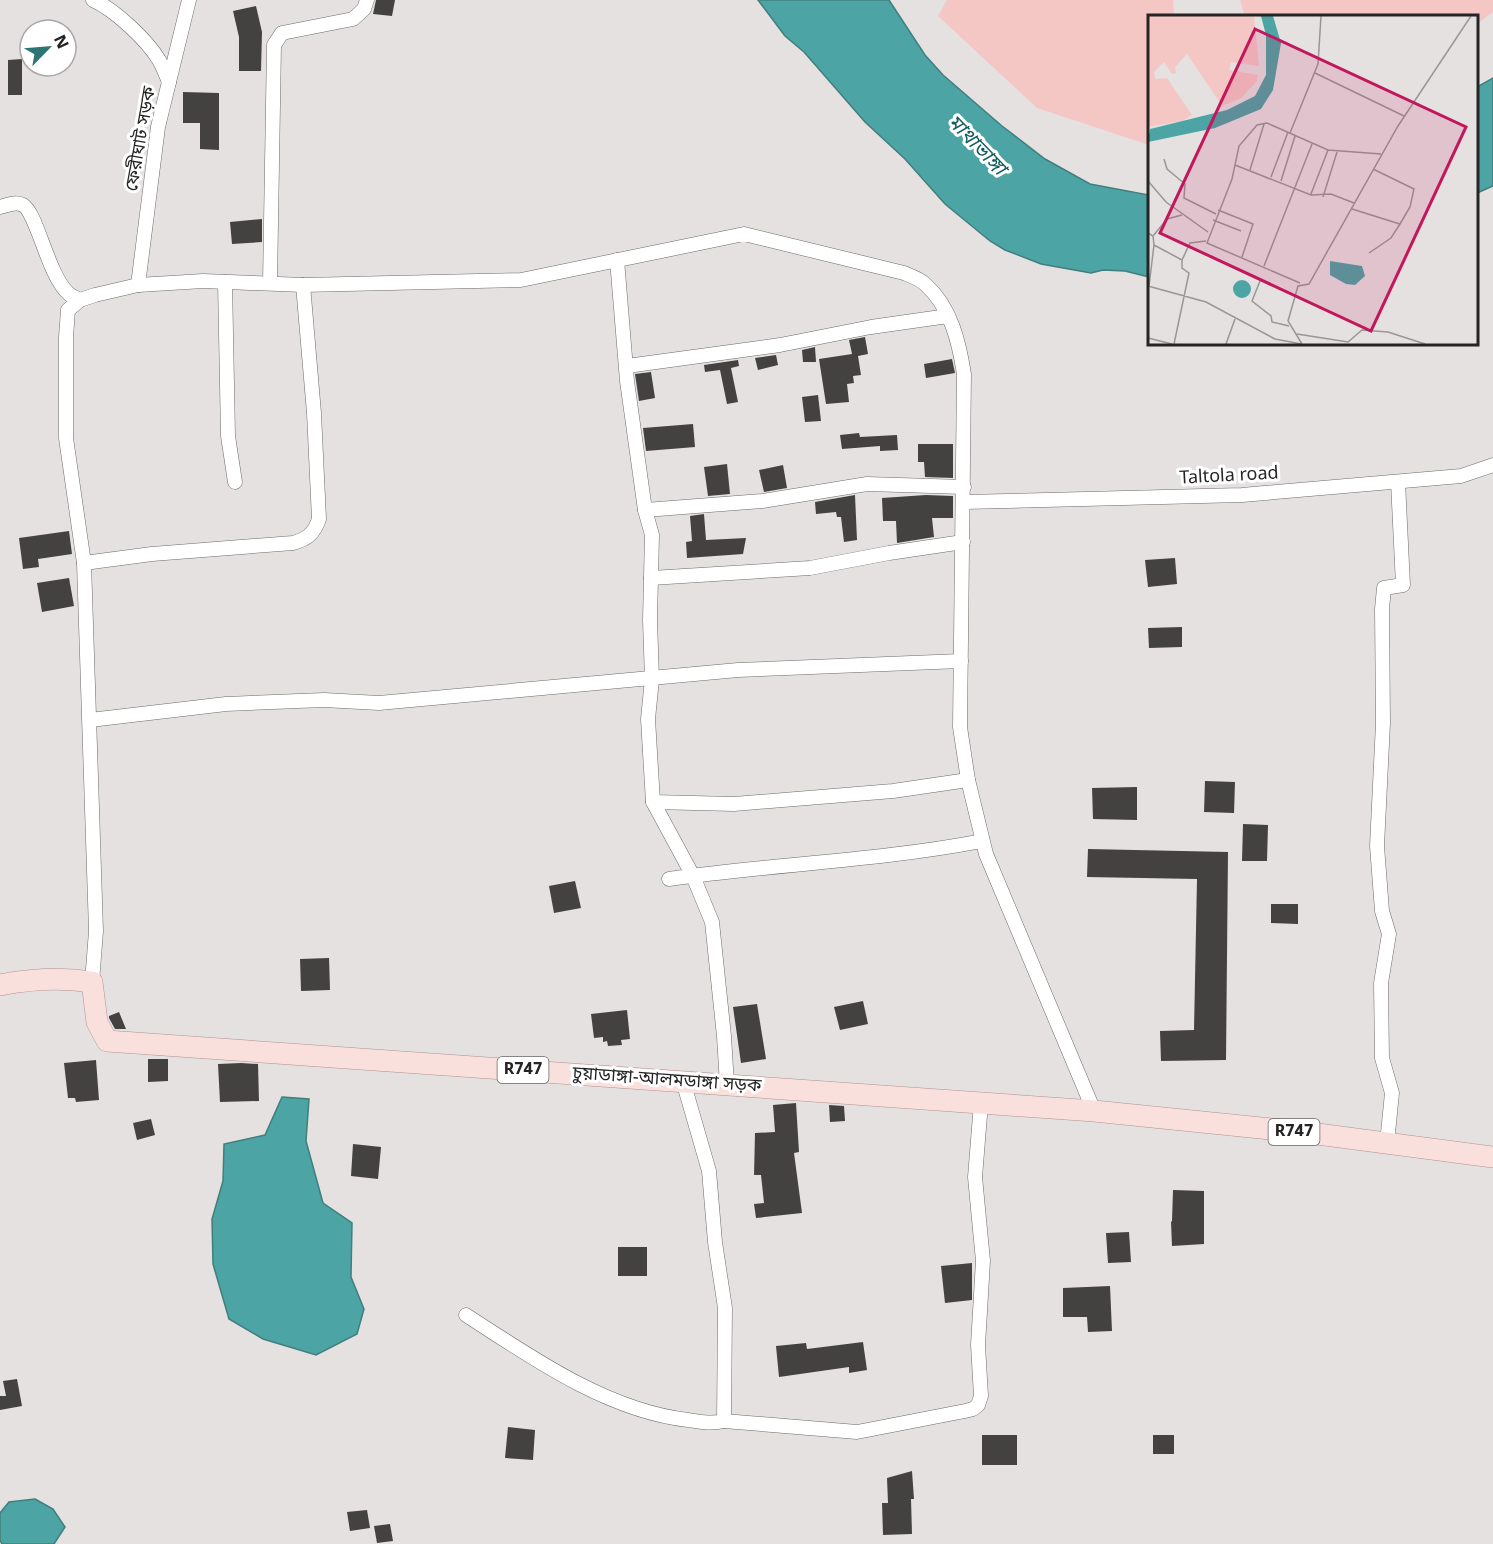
<svg xmlns="http://www.w3.org/2000/svg" width="1493" height="1544" viewBox="0 0 1493 1544" font-family="Georgia,'Noto Sans Bengali',serif">
  <rect width="100%" height="100%" fill="#e5e1e1"/>
  <g fill="#f4c7c4">
    <path d="M947 0H1173L1174 16H1150L1149 145 1037 108 938 16Z"/>
    <path d="M1240 0H1493V12L1477 24 1476 16H1245Z"/>
  </g>
  <g fill="#4da4a4" stroke="#417e7e" stroke-width="1.5">
    <path d="M758 0H889L925 55 943 75 1002 126 1045 159 1090 184 1149 195V277L1125 271 1103 270 1091 273 1041 264 1005 250 990 241 945 204 905 159 865 122 804 52 785 36Z"/>
    <path d="M1493 78V186L1477 193V87Z"/>
    <path d="M282 1097 309 1099 306 1141 323 1203 352 1223 351 1277 364 1309 357 1334 316 1355 263 1339 229 1319 213 1264 212 1219 223 1181 224 1144 265 1135Z"/>
    <path d="M35 1499 53 1509 65 1527 54 1544H2L0 1540V1513L9 1502Z"/>
  </g>
  <g fill="#444141">
    <path d="M376 0H395L392 16 373 14Z"/>
    <path d="M256 6 262 32 261 71H239V37L233 11Z"/>
    <path d="M22 59V95H8V60Z"/>
    <path d="M183 92 219 93V150L200 149V123H183Z"/>
    <path d="M262 219V242L232 244 230 222Z"/>
    <path d="M865 337 868 354 858 356 861 375 853 376 854 383 847 384 849 402 826 404 819 359 852 354 849 340Z"/>
    <path d="M815 347 816 362H803L802 350Z"/>
    <path d="M776 355 778 365 758 370 755 358Z"/>
    <path d="M952 359 955 373 926 378 924 364Z"/>
    <path d="M738 360 739 366 731 368 738 402 727 404 720 370 705 372 704 365Z"/>
    <path d="M651 372 655 398 639 401 635 374Z"/>
    <path d="M818 395 821 421 805 422 802 397Z"/>
    <path d="M693 424 695 447 646 451 643 428Z"/>
    <path d="M859 433 860 437 897 435 898 450 880 451V446L842 449 840 435Z"/>
    <path d="M918 444H953V478L925 477 924 462H918Z"/>
    <path d="M727 464 730 494 708 496 704 467Z"/>
    <path d="M783 465 787 488 764 492 759 470Z"/>
    <path d="M855 495 857 540 844 542 841 517H837L836 512 816 514 815 502Z"/>
    <path d="M926 495 953 496V518H932L934 537 897 543 896 521H883L882 498Z"/>
    <path d="M704 514 706 540 746 538 743 554 687 558 686 542 692 541 690 516Z"/>
    <path d="M69 531 72 554 38 559 39 567 23 569 19 538Z"/>
    <path d="M1175 558 1177 584 1148 587 1145 560Z"/>
    <path d="M69 578 74 606 42 612 37 583Z"/>
    <path d="M1182 627V647L1149 648 1148 628Z"/>
    <path d="M1205 781 1235 782 1234 813 1204 812Z"/>
    <path d="M1137 787V820L1093 819 1092 788Z"/>
    <path d="M1243 824 1268 825 1267 861H1242Z"/>
    <path d="M1088 849 1228 852 1226 1060 1161 1061 1160 1031 1194 1030 1197 879 1087 877Z"/>
    <path d="M575 881 581 908 554 913 549 886Z"/>
    <path d="M1271 904H1298V924L1271 923Z"/>
    <path d="M329 958 330 990 301 991 300 959Z"/>
    <path d="M863 1001 868 1024 840 1030 834 1007Z"/>
    <path d="M757 1004 766 1059 741 1063 733 1007Z"/>
    <path d="M627 1010 630 1039 621 1040 622 1045 608 1046 607 1041 603 1042V1037L594 1038 591 1014Z"/>
    <path d="M119 1012 126 1029H115L109 1018V1016Z"/>
    <path d="M148 1059H168V1081L148 1082Z"/>
    <path d="M96 1060 99 1100 76 1102 75 1098H68L64 1063Z"/>
    <path d="M241 1063 258 1064 259 1101 220 1102 218 1064Z"/>
    <path d="M796 1103 799 1152 794 1153 802 1213 756 1218 754 1204 764 1203 761 1175H754L755 1133 775 1132 773 1105Z"/>
    <path d="M829 1105 844 1106 845 1121 830 1122Z"/>
    <path d="M151 1119 155 1135 137 1140 133 1123Z"/>
    <path d="M353 1144 381 1147 378 1179 351 1176Z"/>
    <path d="M1173 1190 1204 1191V1244L1172 1246 1171 1222 1172 1221Z"/>
    <path d="M1129 1232 1131 1262 1108 1263 1106 1233Z"/>
    <rect x="618" y="1247" width="29" height="29"/>
    <path d="M972 1263V1300L945 1303 941 1266Z"/>
    <path d="M1110 1286 1112 1331 1088 1332 1087 1317H1063V1288Z"/>
    <path d="M863 1342 867 1370 849 1373V1367L779 1377 776 1346 806 1343 807 1349Z"/>
    <path d="M17 1379 22 1406 0 1410V1396H6L3 1381Z"/>
    <path d="M508 1427 535 1430 533 1460 505 1458Z"/>
    <rect x="982" y="1435" width="35" height="30"/>
    <rect x="1153" y="1435" width="21" height="19"/>
    <path d="M912 1471 914 1499H911L912 1534 883 1535 882 1503H888L887 1478Z"/>
    <path d="M367 1510 370 1528 350 1531 347 1512Z"/>
    <path d="M390 1524 393 1541 377 1543 374 1526Z"/>
  </g>
  <g fill="none" stroke-linecap="round" stroke-linejoin="round">
    <defs>
      <g id="minor">
        <path d="M93 0C114 9 147 40 159 60 163 67 166 75 169 82"/>
        <path d="M0 207C8 205 15 201 23 205 37 213 48 275 68 293 71 296 76 298 80 300"/>
        <path d="M617 260 627 381 645 510 652 535 650 620 652 679 648 719 653 802 693 876 712 922 724 1036 727 1085"/>
        <path d="M225 282 228 436 235 482"/>
        <path d="M270 283 274 45 282 33 353 19 364 9 367 0"/>
        <path d="M138 285 158 127 189 0"/>
        <path d="M627 366 780 345 871 327 948 316"/>
        <path d="M964 502 1242 495 1461 476 1493 465"/>
        <path d="M645 510 762 501 867 484 964 487"/>
        <path d="M84 563 152 554 293 543C307 539 314 534 319 519L314 413 303 285"/>
        <path d="M651 578 810 568 889 553 963 542"/>
        <path d="M90 720 226 704 324 700 379 703 738 670 961 661"/>
        <path d="M653 802 734 804 893 791 968 780"/>
        <path d="M669 879C773 864 878 861 982 841"/>
        <path d="M92 982 96 931 84 563 66 438V337L68 310 80 300 95 295 138 285 203 281 303 285 521 280 744 234 904 273C911 276 920 279 925 284 951 307 959 342 964 374L960 727 968 780 986 854 1094 1111"/>
        <path d="M683 1081 709 1171 715 1242 725 1308 724 1421 857 1432 965 1411 973 1409 978 1405 981 1396 978 1345 983 1261 975 1177 981 1103"/>
        <path d="M1387 1143 1392 1093 1382 1058 1381 983 1389 934 1382 911 1377 846 1383 723 1382 609 1384 588 1403 585 1398 482"/>
        <path d="M466 1315C532 1358 608 1411 688 1420 701 1422 712 1424 724 1421"/>
      </g>
      <path id="primary" d="M0 985C31 979 60 977 92 982L97 1022 107 1041 1094 1111 1310 1133 1493 1157"/>
    </defs>
    <use href="#minor" stroke="#6e6a6a" stroke-width="15"/>
    <use href="#primary" stroke="#ae918e" stroke-width="22"/>
    <use href="#minor" stroke="#fff" stroke-width="14"/>
    <use href="#primary" stroke="#fae0dd" stroke-width="21"/>
  </g>
  <g text-anchor="middle" dominant-baseline="central" stroke-width="6" stroke-linejoin="round" paint-order="stroke">
    <g fill="#fff" stroke="#676666" stroke-width="1.5">
      <rect x="497.5" y="1057" width="51" height="26" rx="4.5"/>
      <rect x="1268.5" y="1119" width="51" height="26" rx="4.5"/>
    </g>
    <g font-size="16" font-weight="bold" fill="#262525">
      <text x="523" y="1070">R747</text>
      <text x="1294" y="1132">R747</text>
    </g>
    <g font-size="18" fill="#262525" stroke="#fff">
      <text transform="translate(141 139) rotate(-80)">ফেরীঘাট সড়ক</text>
      <text transform="translate(1229 476) rotate(-3)">Taltola road</text>
      <text transform="translate(667 1080) rotate(4)">চুয়াডাঙ্গা-আলমডাঙ্গা সড়ক</text>
    </g>
    <g font-size="20" font-style="italic" fill="#125c5c" stroke="#fff">
      <text transform="translate(976 146) rotate(46)">মাথাভাঙ্গা</text>
    </g>
  </g>
  <g transform="translate(1148 15)">
    <rect width="330" height="330" fill="#e5e1e1"/>
    <path d="M0 1H106L111 51 83 47 81 55 110 60 109 66 93 83 74 91 39 39 27 52 28 58 24 59 16 47 6 57 7 64 19 63 44 100 34 106 0 112Z" fill="#f4c7c4"/>
    <path d="M113 1H125L133 28 125 75 113 94 67 113 0 127 2 114 79 95 107 81 118 60V20ZM182 246 214 251 217 261 207 270 198 269 182 260ZM85 274a9 9 0 1 1 18 0a9 9 0 1 1-18 0Z" fill="#4da4a4"/>
    <path fill="none" stroke="#999696" stroke-width="1.5" d="M167 58 256 101M142 118 170 49 173 1M16 144 19 154 37 169 36 183 68 199M87 150 163 180 183 179 206 188M102 155 116 109M123 162 140 117M0 166 18 187 60 217M133 166 147 121M163 179 180 135M175 182 189 137M204 194 252 209 262 192 266 174 225 154M70 195 105 209 94 242M65 205 93 216M0 218 5 221 6 230 1 271M5 221 19 204 34 200M6 230 34 245V253L41 258 26 329M221 238 243 223 252 209M34 245 42 228 58 226M116 251 164 129M112 266 104 286 123 301 124 307 141 311M152 268 59 228 84 164 91 131 109 110 119 108 180 135 233 139M0 271 58 287 127 324 153 329M149 319 200 327 214 315 240 317 277 329M0 323 24 329M78 329 87 304M154 329 140 306 150 271 161 269 250 111 323 1"/>
    <path fill="#c2185b" fill-opacity="0.15" stroke="#c2185b" stroke-width="3" d="M107 14 318 112 223 316 12 218Z"/>
    <rect width="330" height="330" fill="none" stroke="#262525" stroke-width="3"/>
  </g>
  <g transform="translate(48 48) rotate(65)"><circle r="28" fill="#ffffff" stroke="#a8a8a8" stroke-width="1.5"/>
  <path d="M0-4.5L10 22L0 15L-10 22Z" fill="#2b7574"/>
  <text y="-9" font-size="16" font-weight="bold" text-anchor="middle" fill="#262525">N</text>
  </g>
</svg>
